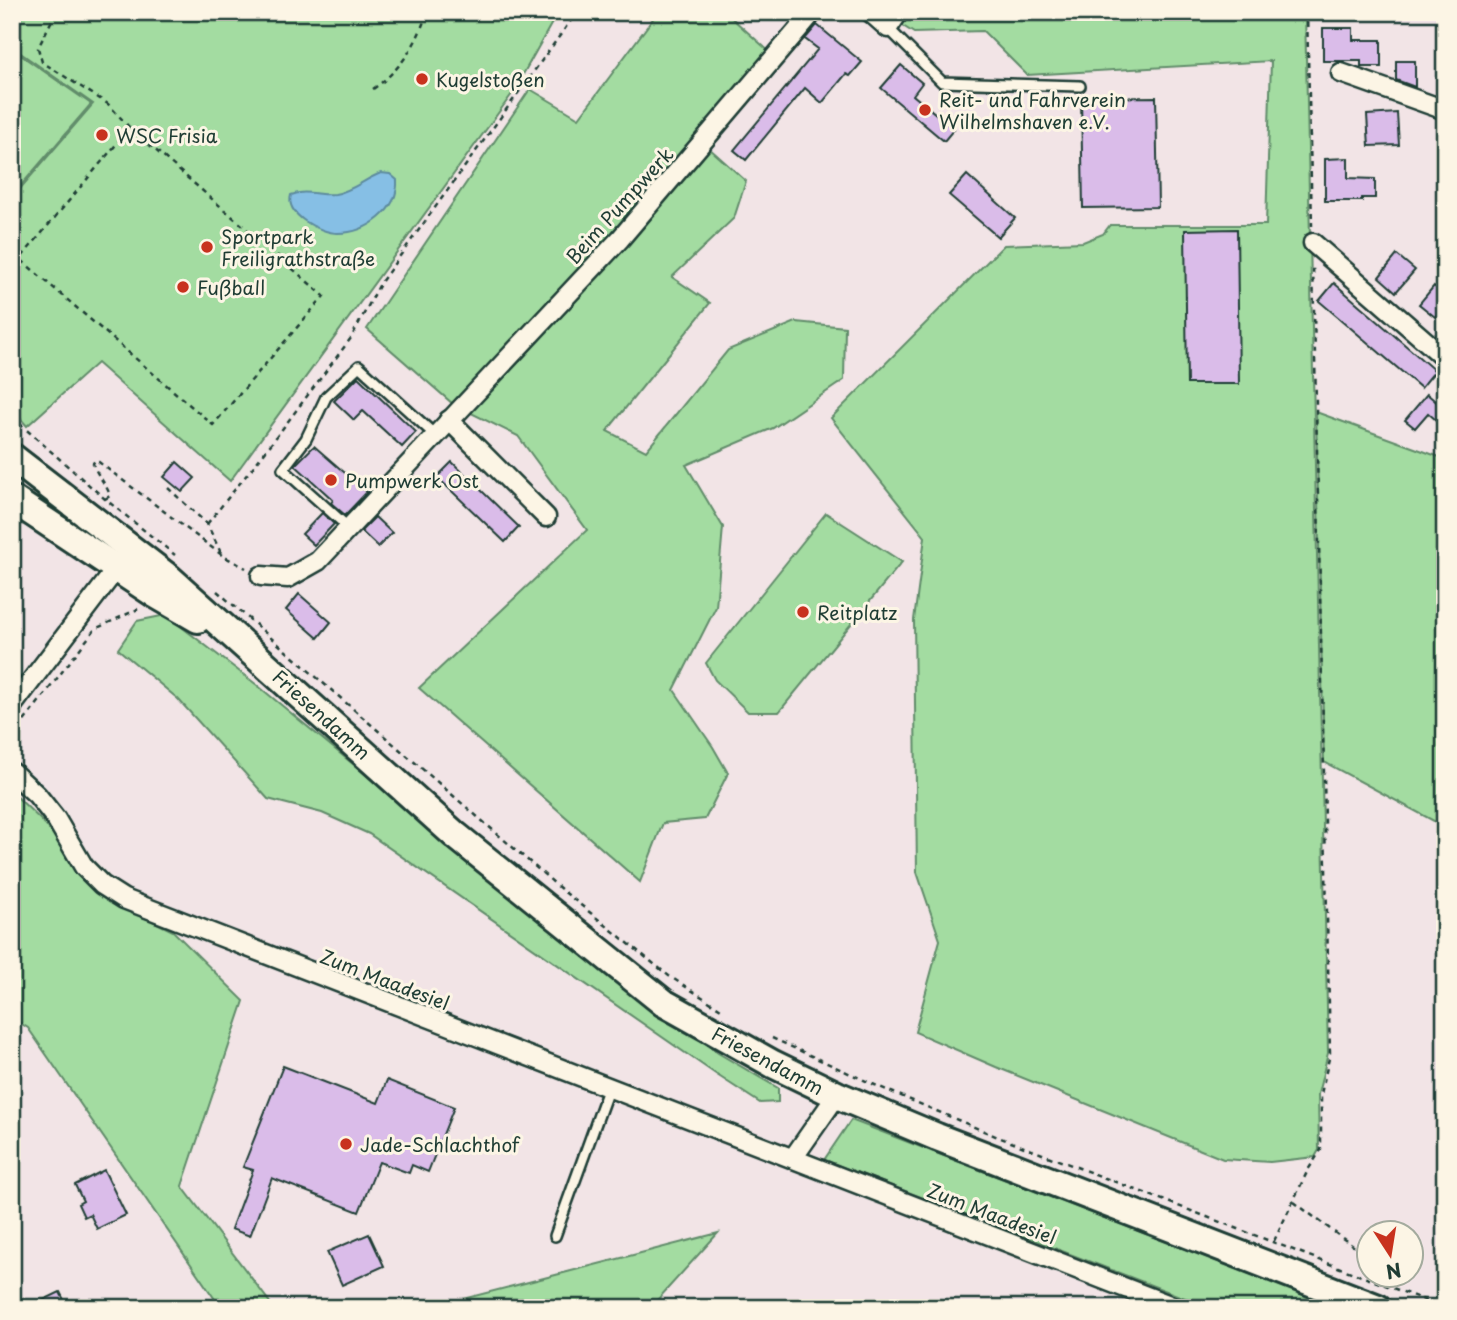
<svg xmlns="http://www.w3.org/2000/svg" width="1457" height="1320" viewBox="0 0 1457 1320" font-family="'Playpen Sans',sans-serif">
  <rect width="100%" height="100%" fill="#f2e4e6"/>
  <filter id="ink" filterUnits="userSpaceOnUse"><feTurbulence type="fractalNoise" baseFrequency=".0143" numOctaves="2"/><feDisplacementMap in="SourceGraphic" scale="14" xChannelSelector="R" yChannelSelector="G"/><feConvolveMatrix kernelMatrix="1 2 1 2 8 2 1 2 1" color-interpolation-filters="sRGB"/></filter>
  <g filter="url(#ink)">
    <g fill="#a3dca1" stroke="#618c6a" stroke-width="2">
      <path d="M12 12H558L512 94 230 481 97 363 27 426 12 409V198L93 104 12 47Z"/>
      <path d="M658 12H725L771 53 616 235 453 404 367 329 530 89 579 118Z"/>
      <path d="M881 12H1305L1328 1053 1318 1094 1319 1150 1315 1157 1270 1162 1223 1159 996 1067 915 1032 940 940 917 872 914 620 925 537 831 418 1004 245 1083 242 1103 234 1110 225H1266L1271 61 1027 75 983 31 914 33Z"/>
      <path d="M12 49 91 104 12 196Z"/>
      <path d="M709 148 746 181 734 218 672 277 710 303 607 431 646 451 728 350 796 322 845 327 844 380 773 428 686 465 723 527 716 607 674 690 713 747 728 773 705 819 663 823 640 882 419 688 587 530 518 436 467 411Z"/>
      <path d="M1316 412 1445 459V827L1324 762Z"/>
      <path d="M826 513 902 562 779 712H748L715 680 706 663Z"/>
      <path d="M166 615 257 685 467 858 718 1053 778 1088V1102L760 1103 717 1075 369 834 322 813 268 799 178 699 118 649 137 621Z"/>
      <path d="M12 792 46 825 100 895 173 931 244 1001 182 1186 274 1308H221L28 1028 12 1018Z"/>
      <path d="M851 1120 1317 1300 1335 1308H1211L824 1160Z"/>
      <path d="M718 1233 650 1308H428Z"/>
    </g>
    <path fill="#86bfe5" stroke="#5d8b9e" stroke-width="2" d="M381 173 390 174 397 180C399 210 367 233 338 233 320 233 285 215 291 195 306 189 320 196 335 194 352 191 365 179 381 173Z"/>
    <g fill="#dabce9" stroke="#1f3d34" stroke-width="2">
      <path d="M817 25 862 62 850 76 846 74 822 103 805 88 746 160 734 150 818 49 805 39Z"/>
      <path d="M1323 28H1353V40H1381V67H1361V61H1323Z"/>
      <path d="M1396 61H1415V87L1396 80Z"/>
      <path d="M901 65 922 83 913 95 954 129 944 141 881 88Z"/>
      <path d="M1156 97 1158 207 1083 208 1081 98Z"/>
      <path d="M1397 113 1399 145 1369 146 1367 115Z"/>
      <path d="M1348 158V178L1375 179V198H1362V201H1325V159Z"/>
      <path d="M967 175 1015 218 998 237 949 195Z"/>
      <path d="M1237 229 1239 384H1187L1185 230Z"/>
      <path d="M1397 255 1415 270 1396 292 1379 277Z"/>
      <path d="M1334 283 1435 371 1421 388 1319 301Z"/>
      <path d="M1434 286 1445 295V306L1435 317 1419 304Z"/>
      <path d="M358 377 416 432 402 447 363 411 354 420 334 401Z"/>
      <path d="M1427 394 1445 409V428L1428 413 1415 428 1405 420Z"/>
      <path d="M314 446 367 492 345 515 331 503 333 500 295 465Z"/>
      <path d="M177 462 195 478 182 492 164 477Z"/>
      <path d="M452 462 519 527 505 542 437 477Z"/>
      <path d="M322 513 334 524 314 545 302 534Z"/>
      <path d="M375 517 392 533 378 547 361 531Z"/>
      <path d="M299 594 331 622 318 638 286 610Z"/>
      <path d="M283 1066 378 1103 387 1080 454 1107 428 1172 412 1165 409 1173 379 1162 359 1212 272 1178 250 1236 231 1229 253 1170 243 1167Z"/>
      <path d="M104 1170 126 1215 97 1229 90 1214 84 1217 78 1204 83 1201 75 1185Z"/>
      <path d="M369 1234 384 1266 342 1285 327 1252Z"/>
      <path d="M60 1292 68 1308H27Z"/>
    </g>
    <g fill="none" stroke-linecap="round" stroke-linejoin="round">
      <defs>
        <g id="lane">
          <path d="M888 28 942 82 1080 86"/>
          <path d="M349 528 283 469 306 439 326 397 359 366 435 435"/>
          <path d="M555 1236 609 1087"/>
        </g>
        <g id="street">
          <path d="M870 12 888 28 899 12"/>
          <path d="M1341 73 1445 110"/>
          <path d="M1313 243 1445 358"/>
          <path d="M449 420 546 517"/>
          <path d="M261 576 288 578 318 561 620 239 813 12"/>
          <path d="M12 706 123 560"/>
          <path d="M12 772 37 795 56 819 84 867 102 885 124 899 1177 1308"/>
          <path d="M793 1158 837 1095"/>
        </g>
        <g id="secondary">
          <path d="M12 457 169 578 454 834 664 1003 773 1064 837 1095 937 1137 1378 1308"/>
          <path d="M12 499 155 594 198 619"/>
        </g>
      </defs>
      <use href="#lane" stroke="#1f3d34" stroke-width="14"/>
      <use href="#street" stroke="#1f3d34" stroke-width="23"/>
      <use href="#secondary" stroke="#1f3d34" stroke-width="32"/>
      <g stroke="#1f3d34" stroke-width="2.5" stroke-dasharray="5 5" stroke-linecap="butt">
        <path d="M56 12 38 48 42 62 108 104 130 128 324 296 213 425 20 259 130 128"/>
        <path d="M1307 12 1312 226"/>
        <path d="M373 89C401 69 417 45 427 12"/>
        <path d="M12 417 105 499 175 555"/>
        <path d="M168 488 207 524 222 555"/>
        <path d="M105 499 110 496C107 484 96 475 93 463L96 460 223 556 246 568"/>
        <path d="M207 524 261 457 351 338 381 282 577 12"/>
        <path d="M217 591 562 890 669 976 721 1009"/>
        <path d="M12 737 95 629 138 609"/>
        <path d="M772 1038 875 1085 998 1137 1445 1308"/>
        <path d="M1294 1202 1357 1249 1370 1266"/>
        <path d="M1274 1241 1308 1170 1321 1150V1094L1330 1054 1313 264"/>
        <path d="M1375 1274 1382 1283"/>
      </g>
      <use href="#lane" stroke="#fcf5e5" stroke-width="9"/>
      <use href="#street" stroke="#fcf5e5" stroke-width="18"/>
      <use href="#secondary" stroke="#fcf5e5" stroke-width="26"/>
    </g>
  </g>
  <g fill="#c8321e" stroke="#fcf5e5" stroke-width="2.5">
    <circle cx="422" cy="79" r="7"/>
    <circle cx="925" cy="110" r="7"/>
    <circle cx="102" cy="135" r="7"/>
    <circle cx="207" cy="247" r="7"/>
    <circle cx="183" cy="287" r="7"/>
    <circle cx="331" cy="480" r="7"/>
    <circle cx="803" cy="612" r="7"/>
    <circle cx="346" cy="1144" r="7"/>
  </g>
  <g text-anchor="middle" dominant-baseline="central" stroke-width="6" stroke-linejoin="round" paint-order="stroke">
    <g font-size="19" fill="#1f3d34" stroke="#fcf5e5" text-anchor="start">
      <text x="436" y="79">Kugelstoßen</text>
      <text x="939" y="99">Reit- und Fahrverein<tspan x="939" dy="22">Wilhelmshaven e.V.</tspan></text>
      <text x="116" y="135">WSC Frisia</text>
      <text x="221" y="236">Sportpark<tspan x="221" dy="22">Freiligrathstraße</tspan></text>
      <text x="197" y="287">Fußball</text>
      <text x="345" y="480">Pumpwerk Ost</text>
      <text x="817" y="612">Reitplatz</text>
      <text x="360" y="1144">Jade-Schlachthof</text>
    </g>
    <g font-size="19" fill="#1f3d34" stroke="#fcf5e5">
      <text transform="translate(619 205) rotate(-48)">Beim Pumpwerk</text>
      <text transform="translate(322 714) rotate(42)">Friesendamm</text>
      <text transform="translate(385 979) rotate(21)">Zum Maadesiel</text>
      <text transform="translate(768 1060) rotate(28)">Friesendamm</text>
      <text transform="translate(992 1213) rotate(21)">Zum Maadesiel</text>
    </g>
  </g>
  <rect width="1457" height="1320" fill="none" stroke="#fcf5e5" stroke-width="42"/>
  <rect x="21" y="21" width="1415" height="1278" fill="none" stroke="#1f3d34" stroke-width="2.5" filter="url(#ink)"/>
  <g transform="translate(1390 1254) rotate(168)"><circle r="33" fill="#fcf5e5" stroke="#a4ab9e" stroke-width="2"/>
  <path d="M0-5L12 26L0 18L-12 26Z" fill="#c8321e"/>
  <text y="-10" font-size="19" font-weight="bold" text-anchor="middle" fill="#1f3d34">N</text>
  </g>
</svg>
